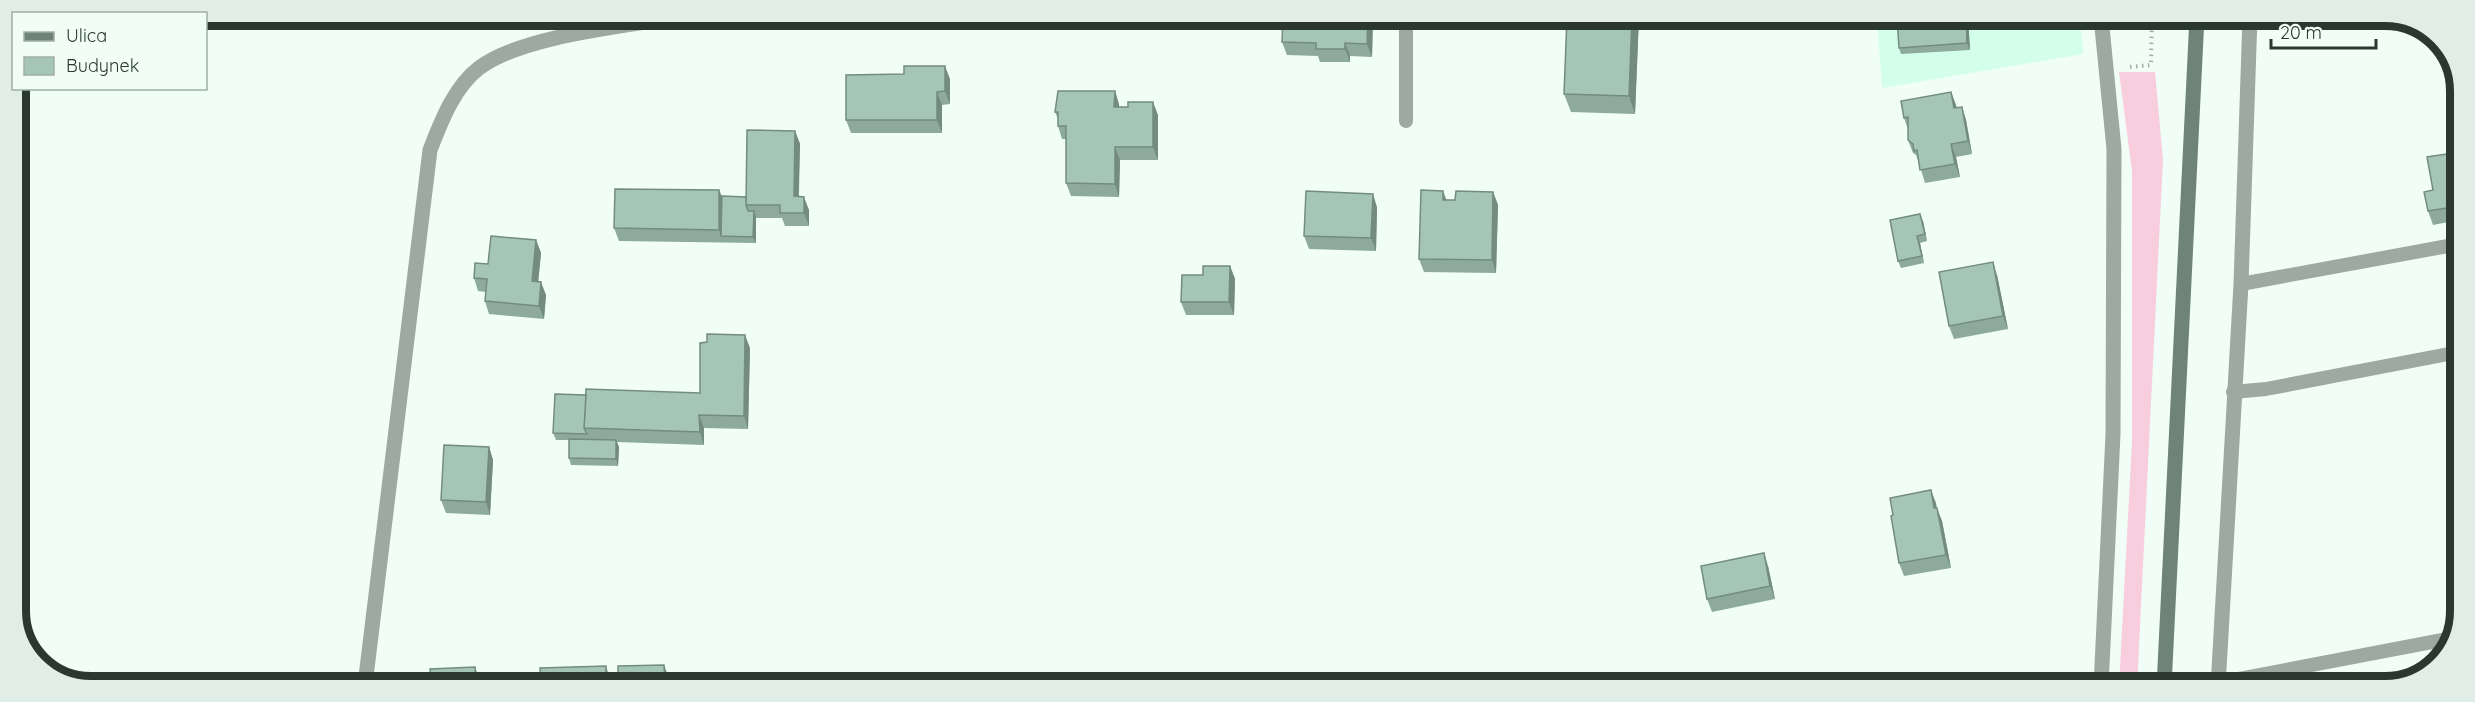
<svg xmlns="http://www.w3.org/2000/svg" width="2475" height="702" viewBox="0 0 2475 702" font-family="Quicksand,sans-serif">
  <rect width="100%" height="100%" fill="#f0fef7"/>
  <path fill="#d3feea" d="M1877 17H2080L2083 54 1882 88Z"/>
  <path fill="#f8cddd" d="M2119 72H2155L2163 160 2137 687H2119L2132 441V171Z"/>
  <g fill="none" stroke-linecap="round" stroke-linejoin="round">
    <path stroke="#a0ada7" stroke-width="4" stroke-dasharray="1.5 4.5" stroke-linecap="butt" d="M2130 67 2151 65 2152 17"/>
    <g stroke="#9caaa3" stroke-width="14">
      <path d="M1406 16V121"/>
      <path d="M2241 284 2459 244"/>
      <path d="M2233 392 2266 389 2459 352"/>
      <path d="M2218 683 2453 638"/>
    </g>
    <g stroke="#9caaa3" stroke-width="15">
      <path d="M2101 17 2114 149 2113 434 2101 687"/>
      <path d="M365 685 430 150C441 122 454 87 479 68 523 35 628 26 684 16"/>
      <path d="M2218 687 2241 284 2250 17"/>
    </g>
    <path stroke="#6f837a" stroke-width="15" d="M2164 687 2197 17"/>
  </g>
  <g fill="#8eaa9d">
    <path d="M1373 16 1372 57 1350 56V62H1320L1318 56 1287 55 1282 42Z"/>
    <path d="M1639 17 1635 114 1571 112 1564 94Z"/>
    <path d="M1968 17 1970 50 1901 54 1899 48Z"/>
    <path d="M950 79V104L942 105V133H851L846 120Z"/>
    <path d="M1115 91 1119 107 1158 115V160H1120L1119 197 1071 196 1066 183V139H1062L1058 126V119L1055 112Z"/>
    <path d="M1951 92 1957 108 1962 107 1966 120 1972 154 1956 157 1960 177 1925 183 1919 163 1916 155 1913 153 1908 140V129L1904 118Z"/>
    <path d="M795 131 800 144 799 197 809 210V226H785L782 218H756V243L619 241 614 228 719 190 722 196 746 197Z"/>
    <path d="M2460 152 2459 220 2433 225 2428 211 2433 190Z"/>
    <path d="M1493 192 1498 205 1496 273 1424 272 1419 259 1447 200H1455Z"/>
    <path d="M1377 207 1376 251 1309 249 1304 236Z"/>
    <path d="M1923 221 1927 241 1920 243 1924 263 1901 268 1898 261Z"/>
    <path d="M536 240 541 253 538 282 546 295 544 319 489 314 485 301 486 292 478 291 474 278 488 264Z"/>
    <path d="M1230 266 1235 279 1234 315H1186L1181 302 1203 275Z"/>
    <path d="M1997 275 2008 329 1954 339 1949 326Z"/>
    <path d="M750 348 748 429 704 428V445L617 442 619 447 618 466 571 465 569 458V440H556L553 433 586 395 700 393Z"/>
    <path d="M489 447 493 460 490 515 446 513 441 500Z"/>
    <path d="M1931 490 1936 508 1942 521 1951 568 1904 576 1899 563 1893 515Z"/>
    <path d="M1768 566 1775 599 1712 612 1707 599Z"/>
  </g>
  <g fill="#748b80">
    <path d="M1368 16H1373L1372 57 1367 44Z"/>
    <path d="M1632 17H1639L1635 114 1629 96Z"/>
    <path d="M1966 17H1968L1970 50 1967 43Z"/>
    <path d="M1345 43 1350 56V62L1345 49Z"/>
    <path d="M945 66 950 79V104L945 91Z"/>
    <path d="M1115 91 1119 104V120L1114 107Z"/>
    <path d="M937 92 942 105V133L937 120Z"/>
    <path d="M1951 92 1956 105 1959 121 1954 108Z"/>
    <path d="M1153 102 1158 115V160L1153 147Z"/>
    <path d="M1962 107 1966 120 1972 154 1968 141Z"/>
    <path d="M795 131 800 144 798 209 794 196Z"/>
    <path d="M1951 144 1956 157 1960 177 1955 164Z"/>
    <path d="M1115 147 1120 160 1119 197 1115 184Z"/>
    <path d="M719 190 724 203 721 236 719 230Z"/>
    <path d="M1443 191 1448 204 1443 200Z"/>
    <path d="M1493 192 1498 205 1496 273 1492 260Z"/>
    <path d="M1373 194 1377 207 1376 251 1371 238Z"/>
    <path d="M804 197 809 210V226L804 213Z"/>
    <path d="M754 211 756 217V243L753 237Z"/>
    <path d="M1920 214 1923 221 1927 241 1925 234Z"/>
    <path d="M1917 236 1920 243 1924 263 1922 256Z"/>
    <path d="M536 240 541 253 537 294 532 281Z"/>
    <path d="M1993 262 1997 275 2008 329 2003 316Z"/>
    <path d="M1230 266 1235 279 1234 315 1229 302Z"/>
    <path d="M541 282 546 295 544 319 539 306Z"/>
    <path d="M745 335 750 348 748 429 744 416Z"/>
    <path d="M699 415 704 428V445L700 432Z"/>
    <path d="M616 440 619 447 618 466 616 459Z"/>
    <path d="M489 447 493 460 490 515 486 502Z"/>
    <path d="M1931 490 1936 503 1939 521 1934 508Z"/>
    <path d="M1937 508 1942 521 1951 568 1946 555Z"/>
    <path d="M1764 553 1768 566 1775 599 1770 586Z"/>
    <path d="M664 665 669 678V685H665Z"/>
    <path d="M606 666 610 679 611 685H606Z"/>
    <path d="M475 667 480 680V685H476Z"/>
  </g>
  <g fill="#a5c6b7" stroke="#748b80" stroke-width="1.5">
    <path d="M1283 16H1368L1367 44 1345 43V49H1316V43L1282 42Z"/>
    <path d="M1567 17H1632L1629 96 1564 94Z"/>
    <path d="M1897 17H1966L1967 43 1899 48Z"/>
    <path d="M904 66H945V91L937 92V120H846V75L904 74Z"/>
    <path d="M1058 91H1115L1114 107H1128V102H1153V147H1115V184L1066 183V126H1058V112H1055Z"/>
    <path d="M1951 92 1954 108 1962 107 1968 141 1951 144 1955 164 1920 170 1917 150 1914 151 1913 144 1908 140V117L1904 118 1901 101Z"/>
    <path d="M747 130 795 131 794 196 804 197V213H780V205H746Z"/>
    <path d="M2460 152 2459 206 2428 211 2424 192 2433 190 2427 157Z"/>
    <path d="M615 189 719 190V230L614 228Z"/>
    <path d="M1421 190 1443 191V200H1455L1456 191 1493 192 1492 260 1419 259Z"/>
    <path d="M1306 191 1373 194 1371 238 1304 236Z"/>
    <path d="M722 196 746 197V205L748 211H754L753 237 721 236Z"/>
    <path d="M1920 214 1925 234 1917 236 1922 256 1898 261 1890 220Z"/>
    <path d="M491 236 536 240 532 281 541 282 539 306 485 301 487 279 474 278 475 263 488 264Z"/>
    <path d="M1993 262 2003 316 1949 326 1939 272Z"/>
    <path d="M1203 266H1230L1229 302H1181L1182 275H1203Z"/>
    <path d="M707 334 745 335 744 416 699 415 700 432 584 428 586 389 700 393V343L707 342Z"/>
    <path d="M555 394 586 395 584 428 587 434 553 433Z"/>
    <path d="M569 439 616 440V459L569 458Z"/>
    <path d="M444 445 489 447 486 502 441 500Z"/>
    <path d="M1931 490 1934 508H1937L1946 555 1899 563 1891 516 1893 515 1890 498Z"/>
    <path d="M1764 553 1770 586 1707 599 1701 566Z"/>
    <path d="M664 665 665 685H618V666Z"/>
    <path d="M606 666V685H541L540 668Z"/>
    <path d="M475 667 476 685H431L430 669Z"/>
  </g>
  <path d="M0 0H2475V702H0ZM91 26H2385A65 65 0 0 1 2450 91V611A65 65 0 0 1 2385 676H91A65 65 0 0 1 26 611V91A65 65 0 0 1 91 26Z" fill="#e0eee7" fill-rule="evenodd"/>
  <path fill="none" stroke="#2b3832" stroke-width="8" d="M91 26H2385A65 65 0 0 1 2450 91V611A65 65 0 0 1 2385 676H91A65 65 0 0 1 26 611V91A65 65 0 0 1 91 26Z"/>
  <rect x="12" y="12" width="195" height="78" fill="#f0fef7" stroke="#a1afa8" stroke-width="1.5"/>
  <rect x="24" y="32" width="30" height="9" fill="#6f837a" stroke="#a1afa8" stroke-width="1.5"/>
  <text x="66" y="42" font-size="18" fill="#2b3832">Ulica</text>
  <rect x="24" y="57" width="30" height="18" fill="#a5c6b7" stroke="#a1afa8" stroke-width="1.5"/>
  <text x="66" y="72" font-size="18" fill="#2b3832">Budynek</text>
  <path d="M2271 39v9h105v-9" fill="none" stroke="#2b3832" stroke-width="3"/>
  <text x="2280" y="39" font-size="18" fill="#2b3832" stroke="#f0fef7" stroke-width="4.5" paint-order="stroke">20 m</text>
</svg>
